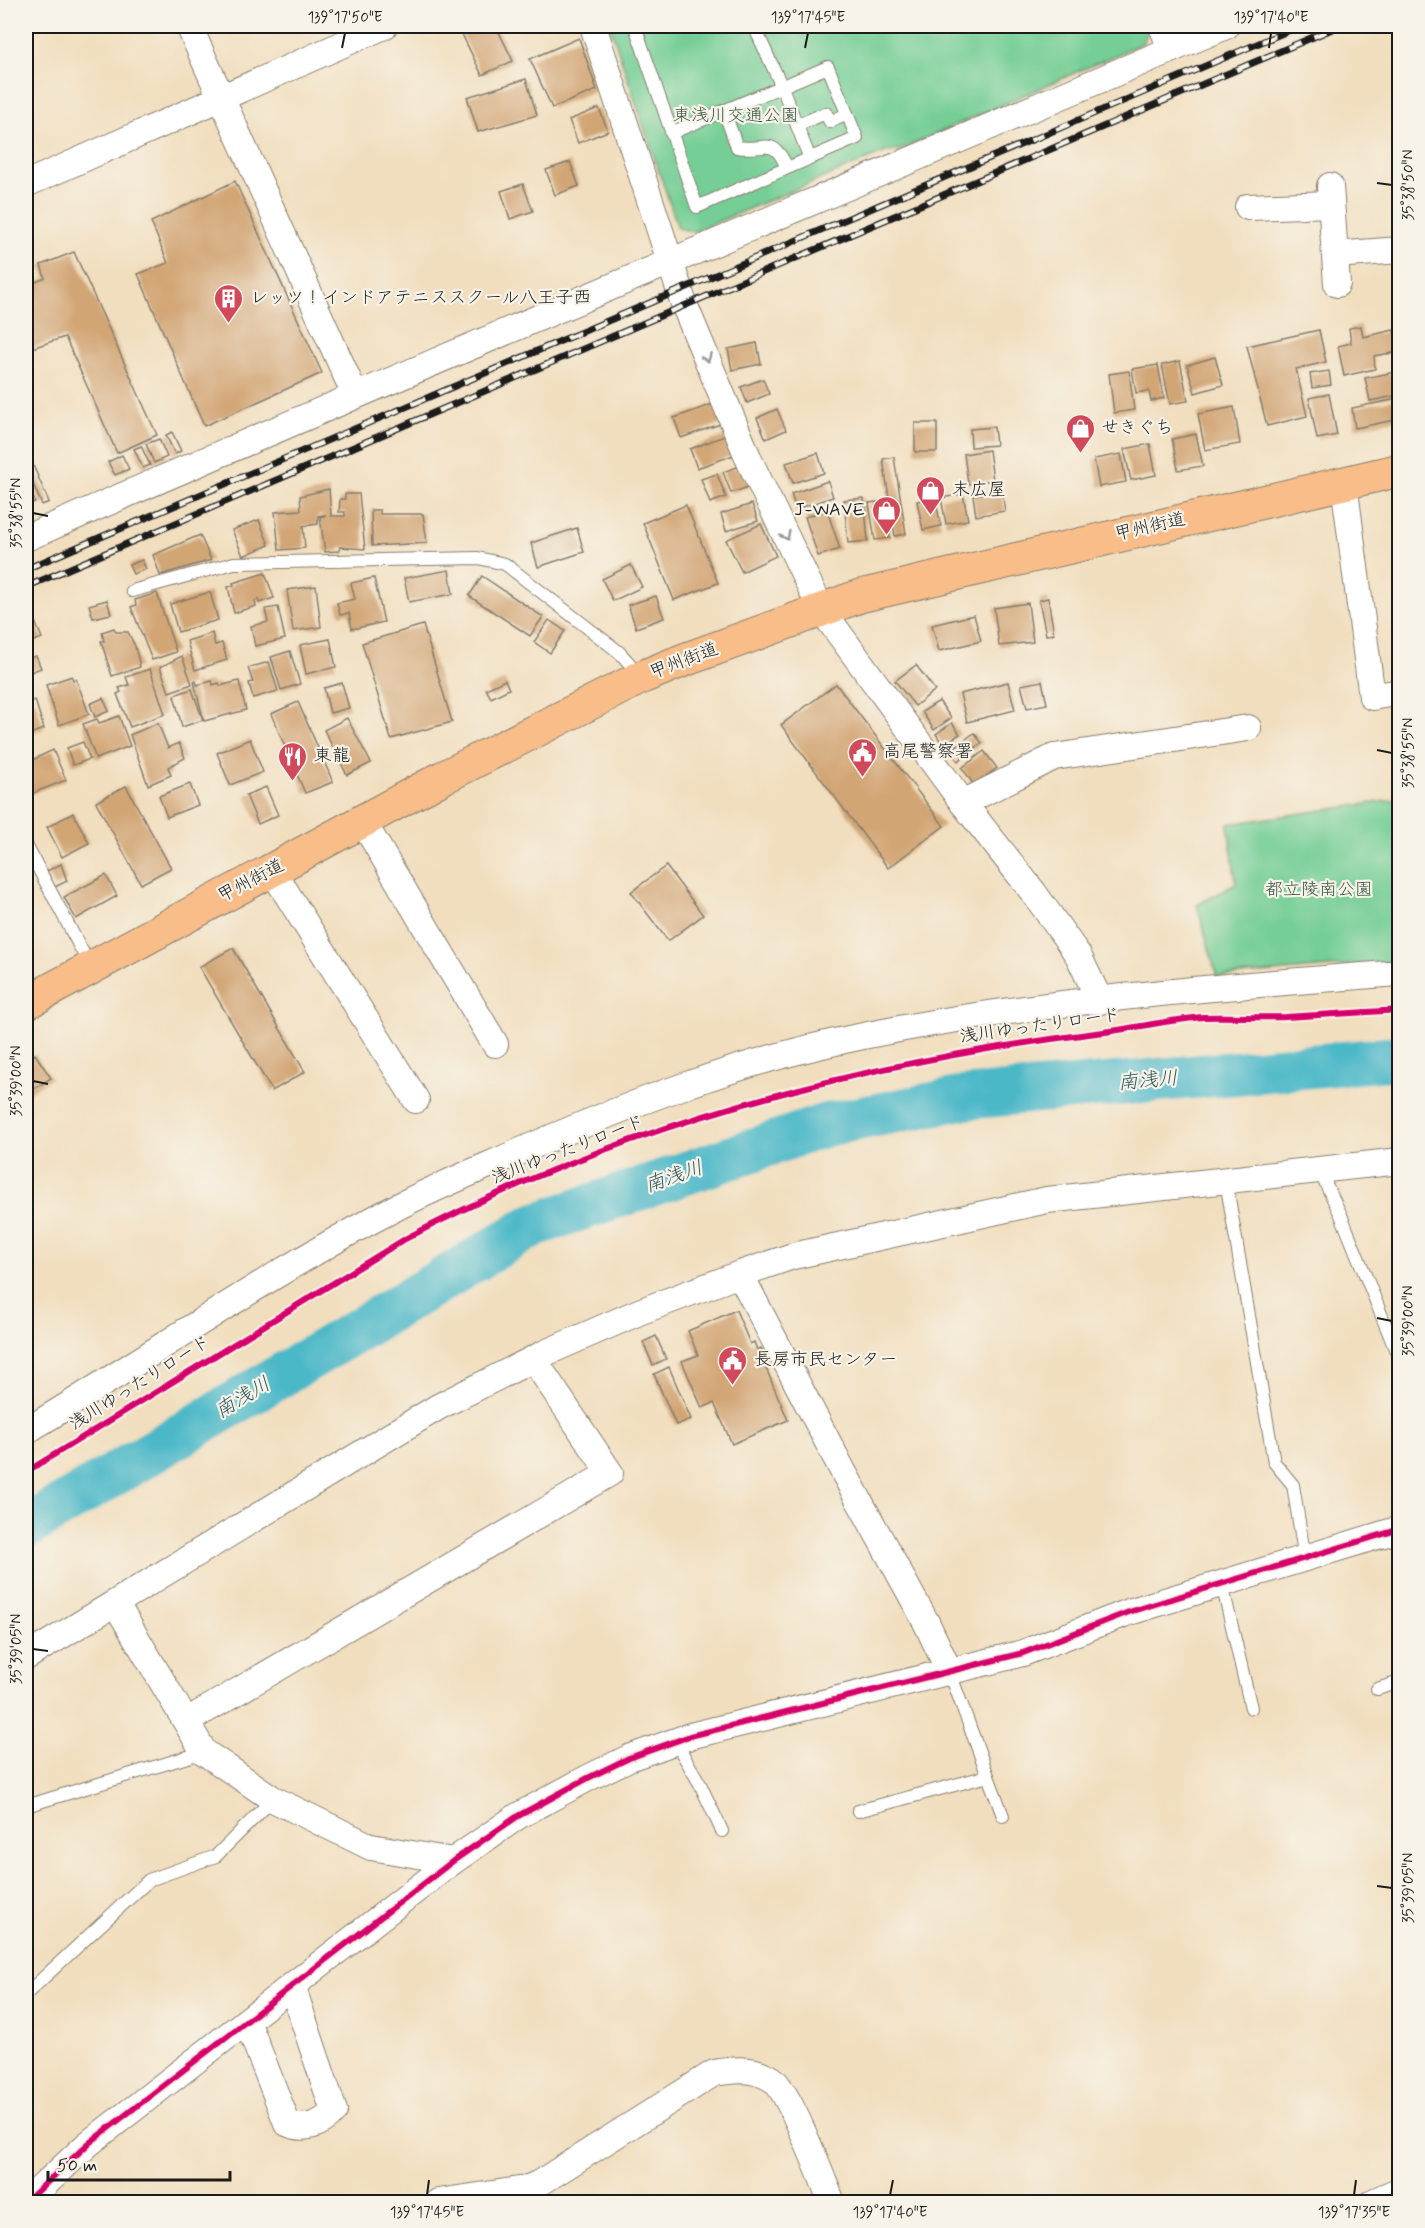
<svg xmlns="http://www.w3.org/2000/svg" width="1425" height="2228" viewBox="0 0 1425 2228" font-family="Mynerve,'Klee One',sans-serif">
  <rect width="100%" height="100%" fill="#f7f3e8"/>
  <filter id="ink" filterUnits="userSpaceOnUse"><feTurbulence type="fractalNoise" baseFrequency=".0167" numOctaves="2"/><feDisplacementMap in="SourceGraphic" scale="12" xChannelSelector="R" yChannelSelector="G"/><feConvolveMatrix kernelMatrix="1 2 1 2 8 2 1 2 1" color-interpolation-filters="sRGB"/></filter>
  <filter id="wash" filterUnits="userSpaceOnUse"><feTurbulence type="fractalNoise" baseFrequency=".008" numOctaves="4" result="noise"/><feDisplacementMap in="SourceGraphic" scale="24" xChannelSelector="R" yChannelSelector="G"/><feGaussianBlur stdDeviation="1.35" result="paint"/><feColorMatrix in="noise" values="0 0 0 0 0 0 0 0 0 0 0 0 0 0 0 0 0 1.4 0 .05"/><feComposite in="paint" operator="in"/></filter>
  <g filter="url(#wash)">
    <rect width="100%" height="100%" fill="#f1debe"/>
    <g fill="#75ce95" stroke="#487558" stroke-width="1.5">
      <path d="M610 26H1146L1148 30 1143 43 897 151H888L693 232 678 228Z"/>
      <path d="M1399 799V961L1217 977 1197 905 1236 884 1228 824Z"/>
    </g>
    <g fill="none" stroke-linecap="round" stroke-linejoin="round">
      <path stroke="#4cb8c8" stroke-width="44" d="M26 1527 534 1225 826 1125 963 1098 1400 1058"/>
    </g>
    <g id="blocks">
      <g fill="#d2a574">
        <path d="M458 26H496L513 61 482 75Z"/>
        <path d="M579 38 597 90 552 108 530 59Z"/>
        <path d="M526 79 537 115 478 132 467 97Z"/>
        <path d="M599 108 608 131 578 143 569 120Z"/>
        <path d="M570 162 579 186 555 195 546 170Z"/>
        <path d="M235 181 322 373 204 426 138 274 168 263 151 222Z"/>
        <path d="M523 184 533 211 510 219 501 191Z"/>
        <path d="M74 252 157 435 117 453 65 337 26 350V286L45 278 41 265Z"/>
        <path d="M1361 326 1363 337 1394 330 1398 352 1374 356 1375 369 1344 376 1338 346 1351 343 1349 328Z"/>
        <path d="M1319 330 1326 362 1296 369 1307 416 1267 426 1247 346Z"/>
        <path d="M757 343 761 364 732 370 728 349Z"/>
        <path d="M1215 357 1223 385 1195 393 1187 365Z"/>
        <path d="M1180 361 1188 401 1170 404 1162 365Z"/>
        <path d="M1158 365 1164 398 1151 401 1149 391 1136 393 1132 369Z"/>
        <path d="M1129 371 1134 410 1114 413 1109 374Z"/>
        <path d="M1329 371 1331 385 1312 388 1310 374Z"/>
        <path d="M1400 371V395L1370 401 1365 378Z"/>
        <path d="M763 379 769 394 747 403 741 387Z"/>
        <path d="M1329 394 1337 435 1317 439 1309 398Z"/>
        <path d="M1397 399 1400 419 1355 428 1352 408Z"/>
        <path d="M716 403 723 423 681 438 674 418Z"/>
        <path d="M1234 407 1240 444 1205 450 1198 414Z"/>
        <path d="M777 409 786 430 766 439 757 418Z"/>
        <rect x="915" y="423" width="22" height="29"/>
        <path d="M994 427 996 445 971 447 970 429Z"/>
        <path d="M172 432 181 451 175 454 166 435Z"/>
        <path d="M1196 434 1203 466 1178 470 1172 439Z"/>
        <path d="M727 435 734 455 697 468 690 449Z"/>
        <path d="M159 439 167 457 154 463 146 444Z"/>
        <path d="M1150 444 1156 475 1131 480 1124 449Z"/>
        <path d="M141 446 150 465 143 468 134 449Z"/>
        <path d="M26 449 49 502 42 505 26 468Z"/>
        <path d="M989 450 993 480 968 484 964 454Z"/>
        <path d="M818 453 824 473 793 483 786 463Z"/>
        <path d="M1121 454 1126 482 1099 487 1094 459Z"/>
        <path d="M122 455 129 469 115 475 108 462Z"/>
        <path d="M894 457 906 534 895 536 883 459Z"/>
        <path d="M743 465 751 486 731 493 723 472Z"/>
        <path d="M717 474 726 497 710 503 701 479Z"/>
        <path d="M26 479 35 502 29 505 26 497Z"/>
        <path d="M828 481 833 497 796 509 791 494Z"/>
        <path d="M329 489 331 516H345V512H339L340 499H345V494H359L365 549 340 547 339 551 325 552 320 517 326 515 318 516V524L303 526 305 548 279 550 275 512 301 510 300 496Z"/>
        <path d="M1002 490 1005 511 976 516 973 495Z"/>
        <path d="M963 494 968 520 946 524 941 498Z"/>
        <path d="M864 498 868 541 848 543 844 500Z"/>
        <path d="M935 498 941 526 923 530 917 501Z"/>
        <path d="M884 501 890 538 875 540 869 503Z"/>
        <path d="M752 504 758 521 726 531 721 514Z"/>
        <path d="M686 505 718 583 674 600 643 523Z"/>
        <path d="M371 510H380V514H423L427 543 372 546Z"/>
        <path d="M827 510 840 549 818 556 805 517Z"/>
        <path d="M259 520 269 545 243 556 232 530Z"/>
        <path d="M761 524 776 556 742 572 726 540Z"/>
        <path d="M577 528 584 552 538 567 531 543Z"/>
        <path d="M200 535 211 560 160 575 153 555Z"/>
        <path d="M142 560 146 569 133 574 129 565Z"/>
        <path d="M631 565 642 587 613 601 602 579Z"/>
        <path d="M449 570 453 594 409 602 404 578Z"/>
        <path d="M265 573 274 598 259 603 258 599 255 601 256 606 234 613 228 587 234 585 233 583Z"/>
        <path d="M482 576 543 617 530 636 469 596Z"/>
        <path d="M374 578 384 622 352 629 349 613 340 615 337 603 355 599 351 583Z"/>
        <path d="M316 586 321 627 293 631 287 590Z"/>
        <path d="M210 592 218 620 178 632 170 604Z"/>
        <path d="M157 593 176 652 152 660 131 607 136 605 135 600Z"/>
        <path d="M656 596 664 618 636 628 628 605Z"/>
        <path d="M1048 598 1054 634 1046 635 1039 600Z"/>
        <path d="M107 600 111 614 93 618 89 605Z"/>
        <path d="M1028 603 1033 642 999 646 994 608Z"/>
        <path d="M278 607 285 639 255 646 251 626 268 622 265 609Z"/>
        <path d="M974 615 981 641 939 651 932 625Z"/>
        <path d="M33 617 42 638 26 644V620Z"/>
        <path d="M549 620 565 631 550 653 534 642Z"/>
        <path d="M423 625 452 722 391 739 362 643Z"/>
        <path d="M114 628 116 632H128L135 646 140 667 112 676 101 641H104L102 632Z"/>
        <path d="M212 633 215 645 222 643 227 660 195 670 187 641Z"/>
        <path d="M330 639 336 667 306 674 300 645Z"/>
        <path d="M290 651 300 684 281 690 271 657Z"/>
        <path d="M36 656 41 668 28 673 26 659Z"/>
        <path d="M182 656 192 684 169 692 160 667Z"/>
        <path d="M269 662 278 691 253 698 249 683 253 682 248 668Z"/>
        <path d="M916 665 935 690 915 706 895 681Z"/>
        <path d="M150 669 165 714 130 727 117 694 121 692 119 688 129 685 126 677Z"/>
        <path d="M72 676 73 680 76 679 89 714 59 725 46 685Z"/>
        <path d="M505 680 509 689 491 698 486 689Z"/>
        <path d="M196 681 197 685 212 681 213 685 219 683 220 686 239 681 246 710 204 721 194 682Z"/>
        <path d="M1042 681 1047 704 1027 708 1021 685Z"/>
        <path d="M1008 682 1015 710 967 722 960 694Z"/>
        <path d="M342 683 349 708 330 713 324 688Z"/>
        <path d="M836 684 944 826 888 868 781 725Z"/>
        <path d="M192 689 203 720 182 727 174 695Z"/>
        <path d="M103 698 109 711 95 717 90 704Z"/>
        <path d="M35 700 44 729 26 735V704Z"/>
        <path d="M939 701 951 718 934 730 922 712Z"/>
        <path d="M298 702 333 782 305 793 271 714Z"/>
        <path d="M119 716 130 746 96 759 83 724 97 719 99 723Z"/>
        <path d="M347 718 371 763 347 775 324 730Z"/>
        <path d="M158 723 168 748 179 743 185 758 168 767 171 775 148 785 130 735Z"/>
        <path d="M952 723 960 734 943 745 936 734Z"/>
        <path d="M974 733 982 743 958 761 950 751Z"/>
        <path d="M250 739 263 772 230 785 217 753Z"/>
        <path d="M83 742 90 759 73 765 67 748Z"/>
        <path d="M53 750 66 780 26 796V763Z"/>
        <path d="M984 751 997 768 974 785 962 768Z"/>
        <path d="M190 784 198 805 167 817 159 796Z"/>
        <path d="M126 786 171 868 141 884 96 802Z"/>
        <path d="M266 787 278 815 258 824 246 795Z"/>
        <path d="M73 813 89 843 62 857 47 827Z"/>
        <path d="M61 864 67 881 55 887 47 871Z"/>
        <path d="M666 866 703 915 668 941 631 892Z"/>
        <path d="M106 875 117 896 76 919 64 897Z"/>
        <path d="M233 948 305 1072 272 1091 199 967Z"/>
        <path d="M35 1054 51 1078 26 1094V1060Z"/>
        <path d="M736 1310 750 1344 754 1342 757 1350 761 1348 768 1365 765 1366 788 1420 732 1444 714 1403 702 1408 682 1361 698 1355 688 1331Z"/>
        <path d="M656 1336 666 1359 653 1365 643 1342Z"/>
        <path d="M669 1367 691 1419 676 1425 654 1374Z"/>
      </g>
    </g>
  </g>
  <g filter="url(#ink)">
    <use href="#blocks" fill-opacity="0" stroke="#867d6d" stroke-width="1.5"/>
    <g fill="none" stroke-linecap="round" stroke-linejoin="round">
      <defs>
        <g id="service">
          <path d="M635 26 697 207 857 138 828 67 671 133"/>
          <path d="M754 26 782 87 810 159"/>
          <path d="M724 111 737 147C765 152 773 134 787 168"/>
          <path d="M797 125 826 113 830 122 847 114"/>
          <path d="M132 591 234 563 478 558 505 564 619 652 641 676"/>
          <path d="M26 845 90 966"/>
          <path d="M1319 1170 1341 1215 1400 1361"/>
          <path d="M1226 1181 1274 1462 1293 1485 1305 1559"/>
          <path d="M1222 1584 1251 1708"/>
          <path d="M1377 1689 1400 1682"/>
          <path d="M675 1741 700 1784 722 1831"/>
          <path d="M988 1776 1003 1816"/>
          <path d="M26 1806 204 1752"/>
          <path d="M858 1811 988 1776 950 1673"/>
          <path d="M26 1994 149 1880 216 1856 273 1799"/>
        </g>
        <g id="minor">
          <path d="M189 26 355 395"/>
          <path d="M593 26 684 304 750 462 821 609 963 803 1034 893 1078 955 1100 1001"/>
          <path d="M1162 26 1171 49"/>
          <path d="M26 184 384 26"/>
          <path d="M1330 186 1337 284"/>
          <path d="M1248 207 1331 204"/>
          <path d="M1335 255 1400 250"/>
          <path d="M1344 483 1372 697 1400 692"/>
          <path d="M26 538C424 364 826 197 1226 26"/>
          <path d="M963 803 1054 757 1248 728"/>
          <path d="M363 822 495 1044"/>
          <path d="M272 870 416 1100"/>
          <path d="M740 1274 844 1473 926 1622 950 1673"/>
          <path d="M26 1431C150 1357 270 1272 399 1206 436 1187 475 1171 514 1154 621 1107 734 1063 849 1039 1029 1001 1216 987 1400 973"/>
          <path d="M116 1604 204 1752 273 1799 371 1847 453 1861"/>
          <path d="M26 1657 438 1407 543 1354 639 1312 740 1274 793 1256 1047 1200 1400 1161"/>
          <path d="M187 1721 610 1473 534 1360"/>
          <path d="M247 2021 287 2123C304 2131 322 2125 334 2111L292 1986"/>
          <path d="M26 2202 88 2144 453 1861 518 1816 588 1778 629 1758 690 1736 1023 1653 1129 1612 1400 1529"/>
          <path d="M438 2202 526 2189 538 2184 714 2073C733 2070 753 2067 772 2079 789 2090 822 2179 832 2202"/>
          <path d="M1373 2202 1400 2190"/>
        </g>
        <path id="trunk" d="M26 1003 444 777 642 677 684 660 860 596 1400 470"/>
      </defs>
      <use href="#service" stroke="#867d6d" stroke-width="14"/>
      <use href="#minor" stroke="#867d6d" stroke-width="28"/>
      <use href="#trunk" stroke="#867d6d" stroke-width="35"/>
      <use href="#service" stroke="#fff" stroke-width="12"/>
      <use href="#minor" stroke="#fff" stroke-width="26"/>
      <use href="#trunk" stroke="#f8bd89" stroke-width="33"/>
      <defs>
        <g id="rail">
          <path d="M26 569 1299 26"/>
          <path d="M26 587 1339 26"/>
        </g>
      </defs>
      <use href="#rail" stroke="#1c1c1c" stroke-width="7"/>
      <use href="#rail" stroke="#f7f3e8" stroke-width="4.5" stroke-dasharray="14" stroke-linecap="butt"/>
      <defs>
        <g id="cycleway">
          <path d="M26 1472 405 1239C618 1126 858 1063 1096 1033 1132 1029 1167 1020 1203 1017 1231 1016 1258 1018 1286 1017 1324 1015 1362 1012 1400 1010"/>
          <path d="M26 2202 88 2144 453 1861 518 1816 588 1778 629 1758 690 1736 1023 1653 1129 1612 1400 1529"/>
        </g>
      </defs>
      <use href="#cycleway" stroke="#f7f3e8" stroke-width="10"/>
      <use href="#cycleway" stroke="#d6006c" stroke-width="6"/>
    </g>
    <defs><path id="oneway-chevron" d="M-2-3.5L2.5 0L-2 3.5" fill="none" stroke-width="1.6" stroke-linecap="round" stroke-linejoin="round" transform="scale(1.5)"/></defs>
    <g stroke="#999">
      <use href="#oneway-chevron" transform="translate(707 358) rotate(67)"/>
      <use href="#oneway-chevron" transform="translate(786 536) rotate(64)"/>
    </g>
  </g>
  <path fill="none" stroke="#1c1c1c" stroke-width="2" d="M342 48 345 33M805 48 808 33M1269 48 1271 33M1377 183 1392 185M33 513 48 516M1377 750 1392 753M33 1081 48 1084M1377 1318 1392 1321M33 1649 48 1651M1377 1886 1392 1888M427 2195 429 2180M890 2195 893 2180M1354 2195 1356 2180"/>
  <defs>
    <symbol id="building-pin" viewBox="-11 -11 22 30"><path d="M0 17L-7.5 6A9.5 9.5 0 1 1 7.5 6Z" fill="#d1495b" stroke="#f7f3e8"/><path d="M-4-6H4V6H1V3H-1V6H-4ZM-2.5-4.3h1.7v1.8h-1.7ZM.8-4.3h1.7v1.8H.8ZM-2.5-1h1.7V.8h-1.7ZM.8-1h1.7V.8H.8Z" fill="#fff"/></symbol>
    <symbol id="shop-pin" viewBox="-11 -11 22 30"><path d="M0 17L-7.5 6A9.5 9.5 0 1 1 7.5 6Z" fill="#d1495b" stroke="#f7f3e8"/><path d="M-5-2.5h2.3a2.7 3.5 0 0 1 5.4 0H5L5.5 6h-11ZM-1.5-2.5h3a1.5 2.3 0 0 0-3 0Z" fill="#fff"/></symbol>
    <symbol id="civic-pin" viewBox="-11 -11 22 30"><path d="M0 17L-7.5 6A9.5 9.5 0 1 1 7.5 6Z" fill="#d1495b" stroke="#f7f3e8"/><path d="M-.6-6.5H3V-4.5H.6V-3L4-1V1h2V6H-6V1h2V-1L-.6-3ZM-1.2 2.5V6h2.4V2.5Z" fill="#fff"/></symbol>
    <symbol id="restaurant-pin" viewBox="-11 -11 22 30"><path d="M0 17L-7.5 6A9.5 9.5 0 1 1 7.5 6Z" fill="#d1495b" stroke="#f7f3e8"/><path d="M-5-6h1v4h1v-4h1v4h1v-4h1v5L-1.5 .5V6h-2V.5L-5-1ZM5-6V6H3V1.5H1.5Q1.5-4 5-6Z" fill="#fff"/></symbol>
  </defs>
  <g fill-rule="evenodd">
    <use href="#building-pin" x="212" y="282" width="33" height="45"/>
    <use href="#shop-pin" x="1064" y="412" width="33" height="45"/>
    <use href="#shop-pin" x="914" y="474" width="33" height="45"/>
    <use href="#shop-pin" x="870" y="494" width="33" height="45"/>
    <use href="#civic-pin" x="846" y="736" width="33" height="45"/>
    <use href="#restaurant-pin" x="276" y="740" width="33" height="45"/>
    <use href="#civic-pin" x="716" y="1344" width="33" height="45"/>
  </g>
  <g text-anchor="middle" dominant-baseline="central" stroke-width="4.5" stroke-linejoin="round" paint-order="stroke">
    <g font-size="18" fill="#3b5a46" stroke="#f7f3e8">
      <text x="736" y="116">東浅川交通公園</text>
      <text x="1319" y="890">都立陵南公園</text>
    </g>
    <g font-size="18" fill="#1c1c1c" stroke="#f7f3e8" text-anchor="start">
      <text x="250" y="298">レッツ！インドアテニススクール八王子西</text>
      <text x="1101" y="428">せきぐち</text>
      <text x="952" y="490">末広屋</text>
      <text x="865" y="510" text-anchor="end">J-WAVE</text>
      <text x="883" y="752">高尾警察署</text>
      <text x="314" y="756">東龍</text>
      <text x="754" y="1360">長房市民センター</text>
    </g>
    <g font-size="18" fill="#1c1c1c" stroke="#f7f3e8">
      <text transform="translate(1150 527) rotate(-13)">甲州街道</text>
      <text transform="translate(684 661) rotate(-21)">甲州街道</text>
      <text transform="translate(251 881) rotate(-28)">甲州街道</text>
      <text transform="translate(1040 1026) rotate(-8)">浅川ゆったりロード</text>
      <text transform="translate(568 1150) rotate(-21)">浅川ゆったりロード</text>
      <text transform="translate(140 1383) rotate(-32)">浅川ゆったりロード</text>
    </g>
    <g font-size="20" font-style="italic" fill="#2f5a61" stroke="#f7f3e8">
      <text transform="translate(1148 1081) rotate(-5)">南浅川</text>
      <text transform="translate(674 1177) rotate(-19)">南浅川</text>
      <text transform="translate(243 1398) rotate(-31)">南浅川</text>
    </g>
  </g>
  <rect width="1425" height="2228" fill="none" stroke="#f7f3e8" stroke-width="66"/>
  <path d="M48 2171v9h182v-9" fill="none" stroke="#1c1c1c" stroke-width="3"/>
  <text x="57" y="2171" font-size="18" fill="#1c1c1c" stroke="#f7f3e8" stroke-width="4.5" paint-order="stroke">50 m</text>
  <rect x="33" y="33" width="1359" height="2162" fill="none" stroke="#1c1c1c" stroke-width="2"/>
  <g font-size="15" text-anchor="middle" fill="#1c1c1c">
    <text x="345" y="22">139°17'50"E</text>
    <text x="808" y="22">139°17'45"E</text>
    <text x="1271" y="22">139°17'40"E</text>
    <text transform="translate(1408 185) rotate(-90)" y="5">35°38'50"N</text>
    <text transform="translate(16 513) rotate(-90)" y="5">35°38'55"N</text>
    <text transform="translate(1408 753) rotate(-90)" y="5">35°38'55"N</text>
    <text transform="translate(16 1081) rotate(-90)" y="5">35°39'00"N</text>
    <text transform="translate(1408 1321) rotate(-90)" y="5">35°39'00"N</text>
    <text transform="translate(16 1649) rotate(-90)" y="5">35°39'05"N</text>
    <text transform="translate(1408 1888) rotate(-90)" y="5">35°39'05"N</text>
    <text x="427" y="2217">139°17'45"E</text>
    <text x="890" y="2217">139°17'40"E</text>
    <text x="1354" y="2217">139°17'35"E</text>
  </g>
</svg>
